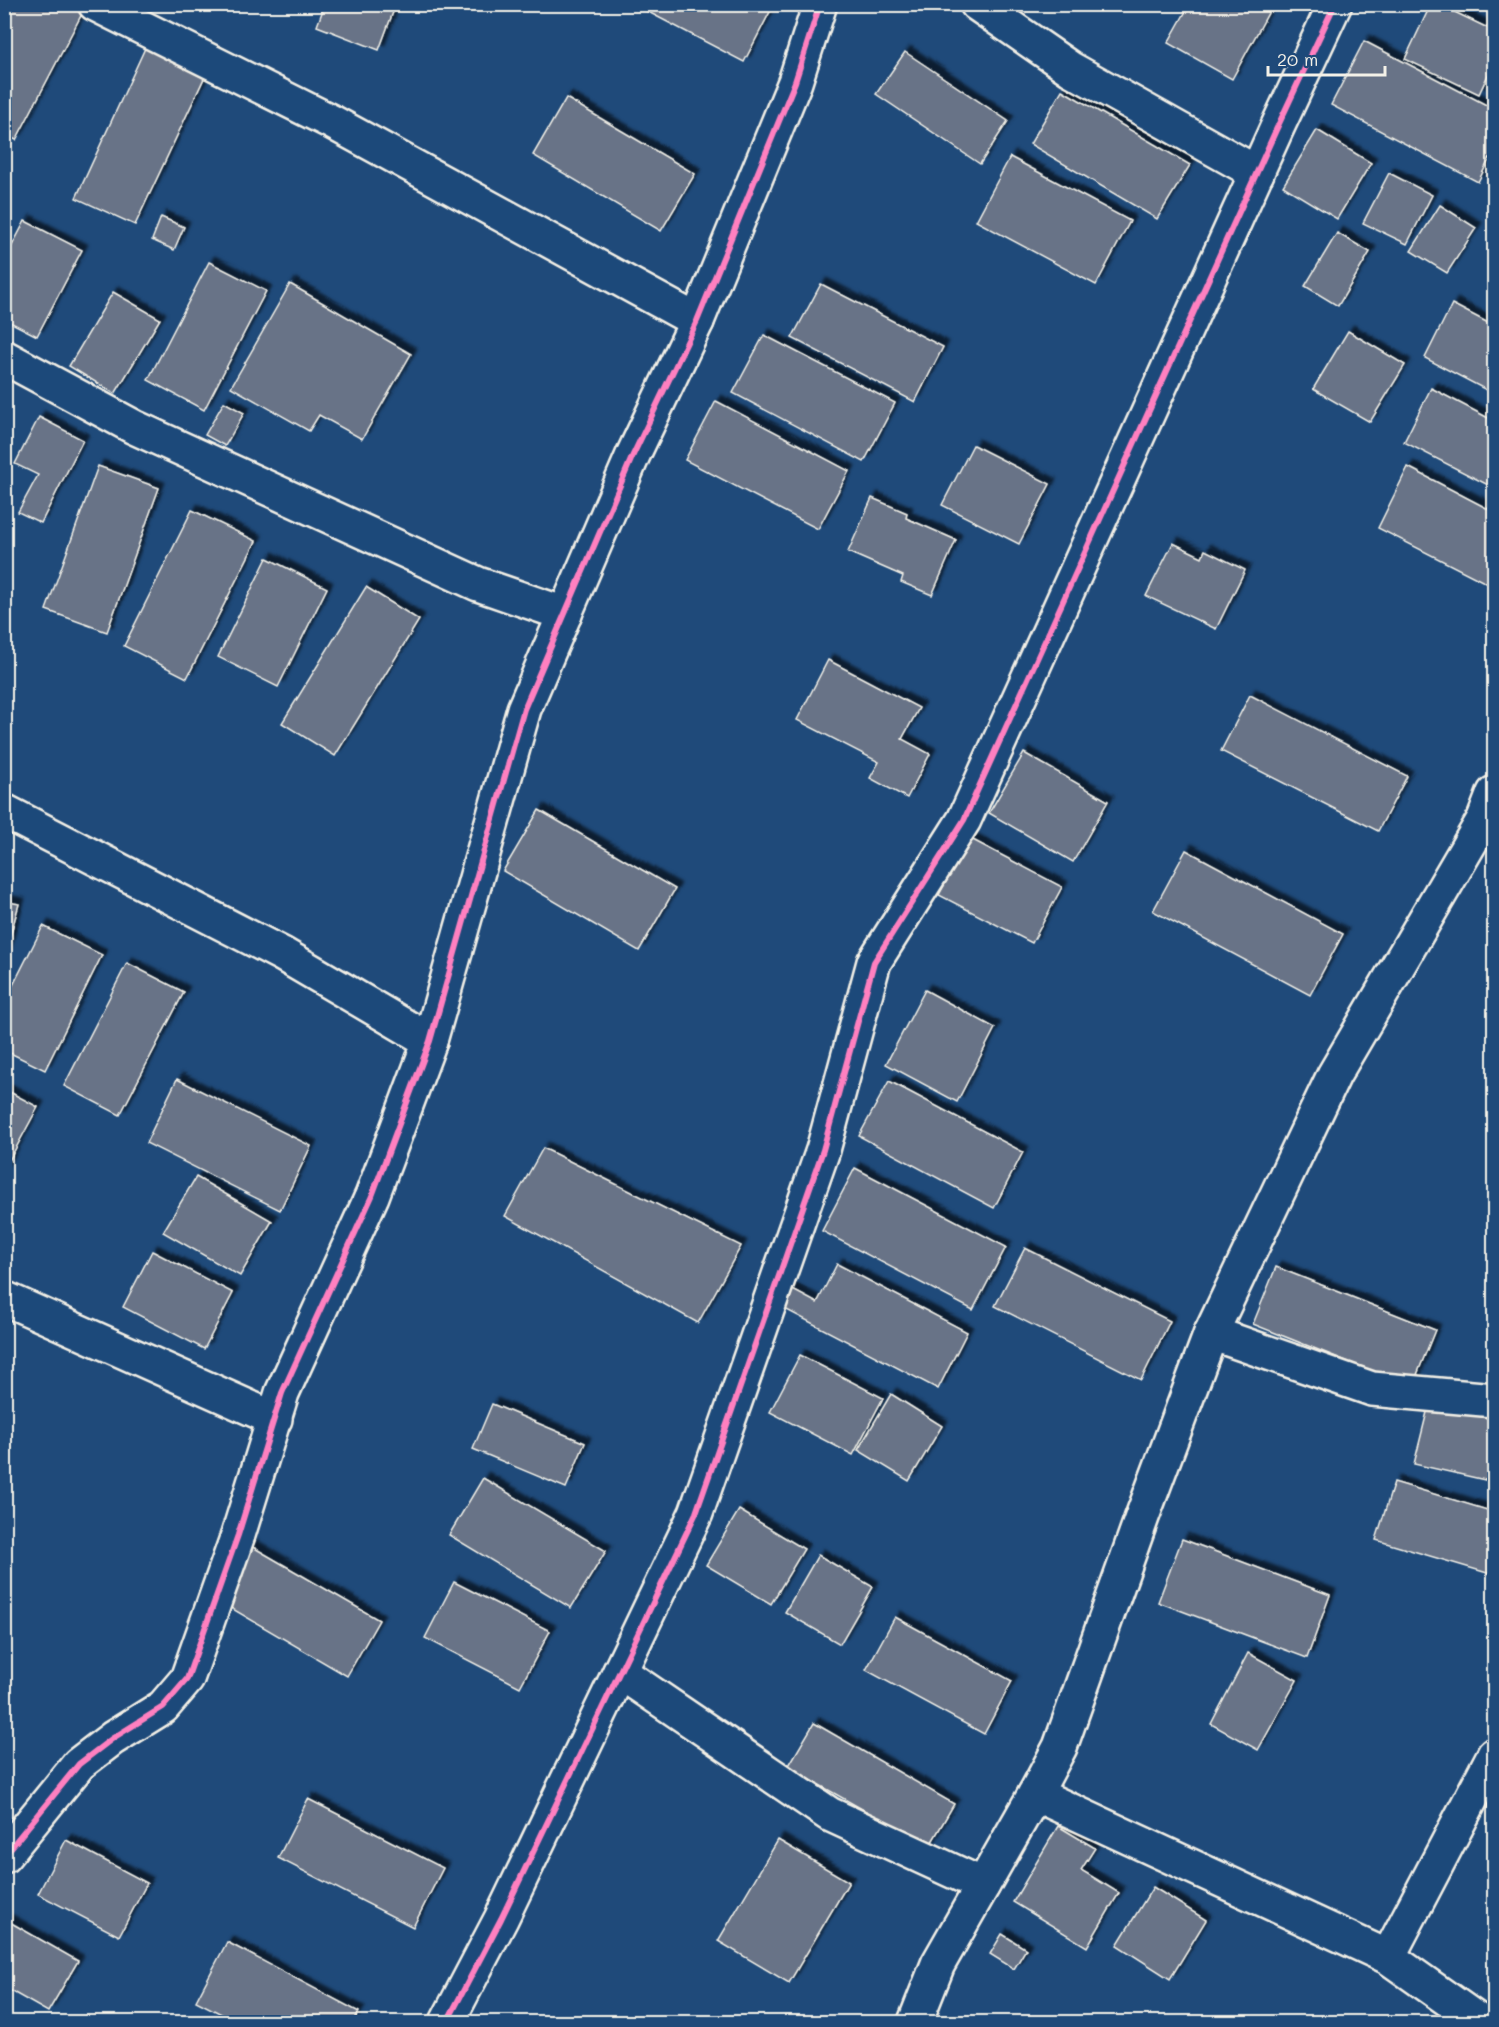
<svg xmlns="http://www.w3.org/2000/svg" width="1499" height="2027" viewBox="0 0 1499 2027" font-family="Mali,sans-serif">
  <defs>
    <filter id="shadow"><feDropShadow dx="5.5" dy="-5.5" stdDeviation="1.5" flood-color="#0009"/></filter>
  </defs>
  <rect width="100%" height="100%" fill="#1f4a7a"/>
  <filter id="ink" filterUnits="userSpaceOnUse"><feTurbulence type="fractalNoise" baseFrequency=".0167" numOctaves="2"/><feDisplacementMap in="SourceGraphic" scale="12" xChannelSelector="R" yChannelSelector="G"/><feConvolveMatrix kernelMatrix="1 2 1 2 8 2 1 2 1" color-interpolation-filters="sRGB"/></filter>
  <g filter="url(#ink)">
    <g fill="#677387" stroke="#f4f1e8" stroke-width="1.5" filter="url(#shadow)">
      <path d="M13 4H83L86 6 16 140 4 134V22Z"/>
      <path d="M325 4H396L379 50 317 26Z"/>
      <path d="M633 4H774L744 62Z"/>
      <path d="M1190 4H1273L1232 79 1168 43Z"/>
      <path d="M1431 4H1438L1494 31V62L1479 94 1405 59Z"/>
      <path d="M1364 41 1494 109V149L1478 182 1331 105Z"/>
      <path d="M146 46 206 74 135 225 76 198Z"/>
      <path d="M905 52 1008 121 980 164 876 94Z"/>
      <path d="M1062 90 1190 165 1157 219 1030 144Z"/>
      <path d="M566 98 695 174 661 231 533 155Z"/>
      <path d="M1317 130 1371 163 1337 219 1283 186Z"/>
      <path d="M1010 157 1130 221 1096 285 976 221Z"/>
      <path d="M1389 173 1432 195 1407 244 1363 223Z"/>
      <path d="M1440 205 1476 228 1447 273 1411 251Z"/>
      <path d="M161 217 184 227 174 250 152 240Z"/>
      <path d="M25 221 82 250 37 336 4 319V261Z"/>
      <path d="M1337 233 1370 252 1338 306 1305 286Z"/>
      <path d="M209 262 266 291 204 410 148 380Z"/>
      <path d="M290 284 411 354 362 439 319 415 309 431 231 387Z"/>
      <path d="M821 284 943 347 915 402 792 338Z"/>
      <path d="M113 292 160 319 115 394 69 366Z"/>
      <path d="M1452 304 1494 326V394L1425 358Z"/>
      <path d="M1348 331 1405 365 1370 422 1313 389Z"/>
      <path d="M764 335 895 403 864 462 733 393Z"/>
      <path d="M1431 388 1494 421V488L1404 442Z"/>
      <path d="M716 401 849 471 818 529 685 460Z"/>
      <path d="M224 402 244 413 225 446 205 435Z"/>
      <path d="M39 417 83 440 41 523 18 512 38 475 15 464Z"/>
      <path d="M973 445 1050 484 1019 544 942 505Z"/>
      <path d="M98 466 159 488 107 632 46 610Z"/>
      <path d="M1408 467 1494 512V587L1378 528Z"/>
      <path d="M872 498 907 513 906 518 956 540 932 595 901 582 903 576 848 552Z"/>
      <path d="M192 510 256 541 187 678 124 646Z"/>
      <path d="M1173 543 1202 557 1205 550 1245 570 1216 629 1146 596Z"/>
      <path d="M267 558 327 588 278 687 218 657Z"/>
      <path d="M366 587 419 620 335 756 282 723Z"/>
      <path d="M828 660 919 708 902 739 930 754 907 798 870 778 879 762 797 720Z"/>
      <path d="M1250 695 1407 776 1378 831 1221 751Z"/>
      <path d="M1024 753 1108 801 1073 862 989 813Z"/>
      <path d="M539 810 675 889 639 951 503 871Z"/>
      <path d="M969 838 1062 887 1032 943 939 895Z"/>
      <path d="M1186 850 1343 934 1310 995 1153 911Z"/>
      <path d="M4 901 19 904 4 958Z"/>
      <path d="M43 926 102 955 45 1070 4 1050V1003Z"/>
      <path d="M127 963 184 992 120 1115 64 1086Z"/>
      <path d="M925 990 995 1028 957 1102 886 1064Z"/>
      <path d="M177 1079 311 1146 280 1210 146 1143Z"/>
      <path d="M889 1081 1023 1152 994 1208 859 1136Z"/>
      <path d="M4 1089 38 1107 4 1170Z"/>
      <path d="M543 1148 741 1246 698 1323 505 1216Z"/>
      <path d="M855 1168 1006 1247 973 1310 822 1231Z"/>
      <path d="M196 1177 272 1221 240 1276 163 1232Z"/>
      <path d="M1025 1248 1170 1321 1141 1380 995 1306Z"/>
      <path d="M152 1251 233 1293 204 1349 123 1307Z"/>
      <path d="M837 1264 967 1332 938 1389 781 1307 791 1289 817 1303Z"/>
      <path d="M1276 1267 1435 1330 1412 1387 1253 1324Z"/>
      <path d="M800 1355 883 1398 853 1455 770 1412Z"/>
      <path d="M891 1394 942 1426 909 1481 858 1450Z"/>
      <path d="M492 1404 585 1443 566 1488 473 1449Z"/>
      <path d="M1429 1404 1494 1419V1482L1414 1464Z"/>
      <path d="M483 1478 606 1551 571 1608 449 1535Z"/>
      <path d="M1394 1482 1494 1512V1575L1376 1540Z"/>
      <path d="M739 1510 804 1549 771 1604 706 1565Z"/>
      <path d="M1182 1539 1330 1595 1307 1658 1158 1602Z"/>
      <path d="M251 1546 379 1620 347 1676 219 1601Z"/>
      <path d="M818 1555 873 1587 840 1644 785 1612Z"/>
      <path d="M454 1582 550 1631 520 1687 425 1638Z"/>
      <path d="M895 1617 1012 1681 984 1734 866 1670Z"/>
      <path d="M1248 1653 1297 1680 1258 1750 1211 1724Z"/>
      <path d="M814 1723 954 1804 929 1847 788 1767Z"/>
      <path d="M308 1799 443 1868 413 1927 278 1858Z"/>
      <path d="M1058 1826 1095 1848 1081 1870 1119 1893 1087 1947 1013 1902Z"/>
      <path d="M66 1840 147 1883 119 1936 38 1894Z"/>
      <path d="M778 1840 849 1882 789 1983 718 1941Z"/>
      <path d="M1153 1887 1206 1920 1170 1979 1117 1945Z"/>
      <path d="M6 1920 78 1961 48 2012 4 1987Z"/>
      <path d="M1002 1934 1026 1949 1014 1969 990 1954Z"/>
      <path d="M227 1942 359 2012 353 2022H237L196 2001Z"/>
    </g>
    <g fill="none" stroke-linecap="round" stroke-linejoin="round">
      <defs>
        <g id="street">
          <path d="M95 4 332 122 697 321"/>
          <path d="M977 4 1071 69 1257 173"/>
          <path d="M4 357 134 427 478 584 565 614"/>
          <path d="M4 811 282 954 430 1041"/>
          <path d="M4 1298 275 1419"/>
          <path d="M1211 1333 1372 1389 1494 1400"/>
          <path d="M620 1672 829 1814 983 1885"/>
          <path d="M1035 1794 1388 1957 1480 2022"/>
          <path d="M4 1856 79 1764 113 1738 163 1707 187 1679 238 1535 282 1393 372 1196 430 1041 524 709 633 455 697 321 795 82 820 4"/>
          <path d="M1388 1957 1494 1755"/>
          <path d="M447 2022 501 1919 696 1513 823 1150 874 962 964 820 1276 130 1335 4"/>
          <path d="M915 2022 938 1964 1035 1794 1060 1747 1142 1517 1211 1333 1334 1075 1484 819 1494 793"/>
        </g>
      </defs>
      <use href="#street" stroke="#f4f1e8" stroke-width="38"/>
      <use href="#street" stroke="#1f4a7a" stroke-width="33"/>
      <defs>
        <g id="cycleway">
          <path d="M4 1856 79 1764 113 1738 163 1707 187 1679 238 1535 282 1393 372 1196 430 1041 524 709 633 455 697 321 795 82 820 4"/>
          <path d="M447 2022 501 1919 696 1513 823 1150 874 962 964 820 1276 130 1335 4"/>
        </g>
      </defs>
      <use href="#cycleway" stroke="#1f4a7a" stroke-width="10"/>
      <use href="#cycleway" stroke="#ff80c0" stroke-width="6"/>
    </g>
  </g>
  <rect width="1499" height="2027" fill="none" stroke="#1f4a7a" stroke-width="24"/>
  <rect x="12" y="12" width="1475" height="2003" fill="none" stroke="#f4f1e8" stroke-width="2" filter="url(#ink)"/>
  <path d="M1268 66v9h117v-9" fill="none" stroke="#f4f1e8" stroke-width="3"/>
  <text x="1277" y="66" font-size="18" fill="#f4f1e8" stroke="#1f4a7a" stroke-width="4.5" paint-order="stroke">20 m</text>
</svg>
